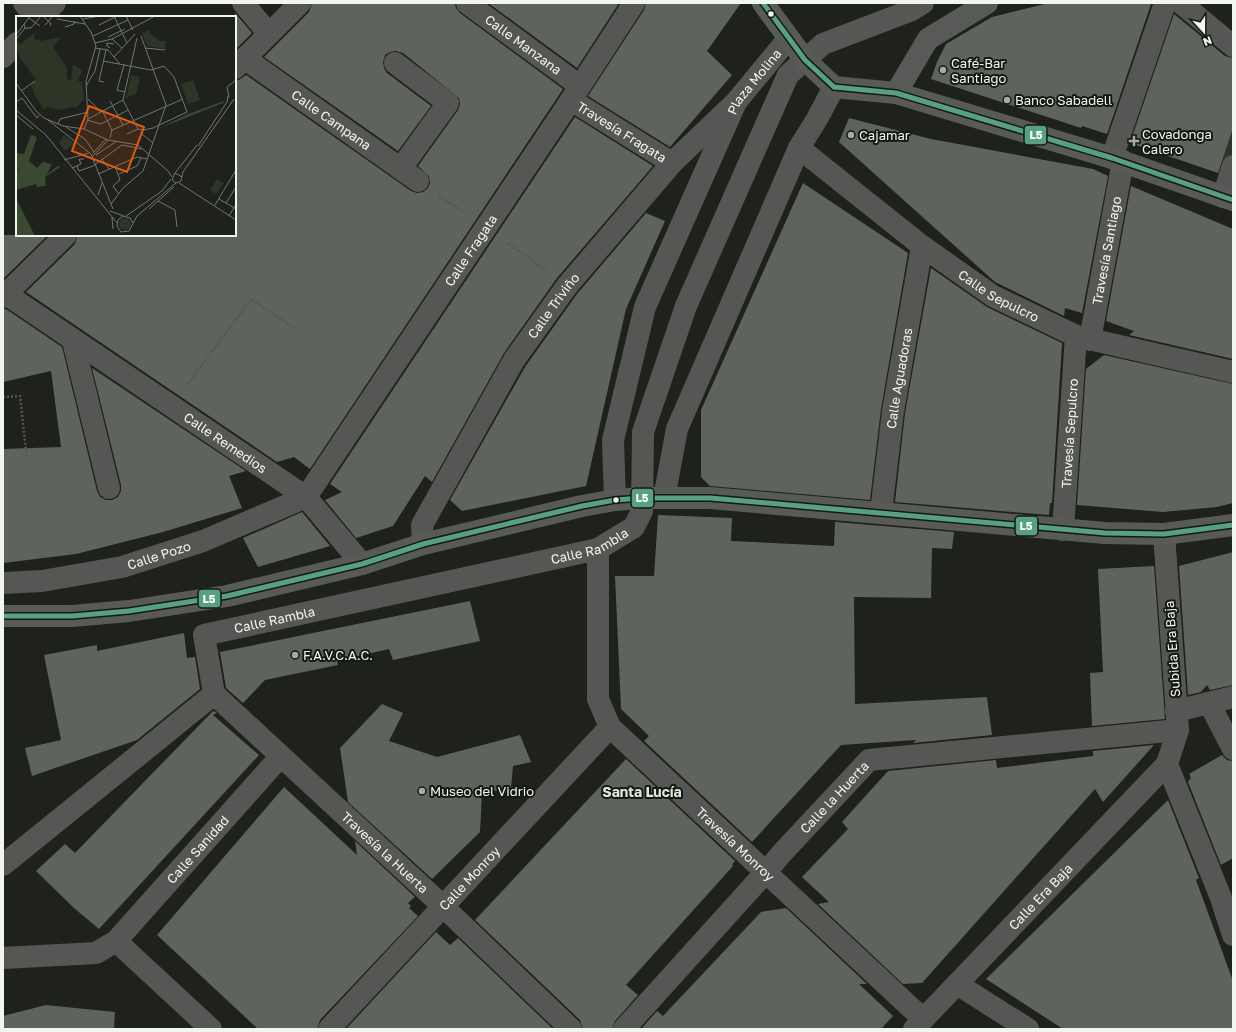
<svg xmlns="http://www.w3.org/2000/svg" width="1236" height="1032" viewBox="0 0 1236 1032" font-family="'Golos Text',sans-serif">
  <rect width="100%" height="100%" fill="#1e211c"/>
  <path fill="#2d3626" d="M1233 128V178L1218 174Z"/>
  <g fill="#5e645b">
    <path d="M312 3H455L456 8 460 13 563 89 310 469 294 457 277 462 26 292 75 244 78 235H235V80H239L246 75 411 191 417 193 423 192 428 188 430 183 429 176 418 166 458 110 460 104 459 98 403 53 396 51 390 52 385 55 383 62 384 68 387 73 431 106 398 151 264 57 309 12Z"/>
    <path d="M488 3H619L577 68Z"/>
    <path d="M646 3H741L707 51 732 75 670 147 588 96 644 10Z"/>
    <path d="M1049 3 1151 4 1107 134 1082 126 1081 128 931 79 937 62 946 44 992 17Z"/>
    <path d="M235 13 252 33 235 50Z"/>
    <path d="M1174 14 1225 56 1233 58V128L1218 173 1130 143Z"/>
    <path d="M575 117 653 166 557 278 504 353 432 482 425 476 393 526 356 538 325 500 342 492 330 484Z"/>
    <path d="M849 118 931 139 1093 169 1108 176 1082 313 1065 308 1064 316 995 282 839 142Z"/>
    <path d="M803 183 908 253 881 409 870 500 710 486 701 477V410Z"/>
    <path d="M1131 186 1233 229V359L1129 335 1134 331 1106 321Z"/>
    <path d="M646 213 665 221 626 309 586 486 462 511 450 500 525 367 577 294Z"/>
    <path d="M3 235H48L3 279Z"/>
    <path d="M931 268 987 307 1062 343 1052 503H1050L1049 515 895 502 905 413Z"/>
    <path d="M3 309H6L62 347 97 491 100 497 106 500H112L118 497 121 491V485L92 368 246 471 229 476 242 508 163 532 76 554 3 563V449L61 447 51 371 3 382Z"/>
    <path d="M1104 355 1233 384V503L1217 507 1163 512 1077 505 1086 369Z"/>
    <path d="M302 512 330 546 258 567 243 538Z"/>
    <path d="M658 515 732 518 731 541 834 546 835 522 954 532 952 549 932 548 931 598 854 597 855 704 987 697 992 735 913 743 916 740 841 745 752 842 644 741 649 736 621 709 615 576H654Z"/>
    <path d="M1233 552V685L1210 690 1207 685 1201 692 1188 695 1179 566Z"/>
    <path d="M1154 566 1165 719 1092 726 1090 673 1103 672 1098 569Z"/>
    <path d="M470 601 480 641 393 660 389 649 337 661 338 665 265 680 243 703 226 688 220 652Z"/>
    <path d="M184 633 187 658 195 657 200 689 137 740 32 776 25 748 61 740 44 655 97 645V651Z"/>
    <path d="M382 704 403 713 389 741 437 757 520 735 531 762 513 766 511 788 482 793 480 832 432 879 348 802 340 748Z"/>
    <path d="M213 711 217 713 213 715 259 755 99 929 74 908 36 871 65 844 75 853Z"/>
    <path d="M1154 745 1103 802 1095 789 922 983 903 984 818 904 829 902 802 877 848 829 842 822 888 771 996 760 997 768 1093 756V751Z"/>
    <path d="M1222 755 1227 760 1233 761V858L1221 865 1188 782 1191 778 1189 774Z"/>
    <path d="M626 759 735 861 732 864 733 866 626 985 638 995 615 1021 612 1029H583L580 1020 475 920Z"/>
    <path d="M284 787 357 855 355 841 415 897 408 903 411 906 409 908 418 916 320 1020 317 1029H258L157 935Z"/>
    <path d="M1168 800 1199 878 1196 880 1233 981V1029H1063L986 979Z"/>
    <path d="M786 908 867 984H859L893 1016 881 1029H641L657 1011 663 1016 761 912Z"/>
    <path d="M436 932 450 945 458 938 553 1029H346Z"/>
    <path d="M46 1005 115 1012 114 1029H3V1016Z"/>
  </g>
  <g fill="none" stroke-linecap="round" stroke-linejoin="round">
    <g stroke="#545652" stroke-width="2.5" stroke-dasharray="2 2" stroke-linecap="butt">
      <path d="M439 196 463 212"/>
      <path d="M508 243 545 270"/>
      <path d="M188 384 251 299 296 329"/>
      <path d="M3 397 20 396 27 460"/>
    </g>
    <g stroke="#565755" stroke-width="22">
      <path d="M24 3 36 17"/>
      <path d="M243 3 269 34"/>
      <path id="s1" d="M467 3 580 86"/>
      <path d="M1181 3 1233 46"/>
      <path d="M41 17 55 3"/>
      <path d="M3 57 17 43"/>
      <path id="s2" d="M244 58 418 181"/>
      <path d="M395 63 448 103 401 168"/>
      <path d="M235 68 300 3"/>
      <path id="s3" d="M571 100 672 163"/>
      <path id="s4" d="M799 148 922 246 993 296 1076 336 1233 372"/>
      <path d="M1112 158 1165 3"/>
      <path d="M1223 197 1233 166"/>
      <path id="s5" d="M6 294 306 497 362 564"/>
      <path d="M3 297 66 235"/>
      <path id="s6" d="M1090 340 1123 161"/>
      <path d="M73 341 109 488"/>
      <path d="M664 498 677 429 799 148 817 119 834 87"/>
      <path id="s7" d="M615 500 613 440 645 307 736 102 788 39"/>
      <path id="s8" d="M881 512 893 411 922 246"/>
      <path id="s9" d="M1063 530 1076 336"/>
      <path id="s10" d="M423 544 422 525 514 360 567 286 672 163 736 102"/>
      <path id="s11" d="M598 549V699L610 727 923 1019"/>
      <path id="s12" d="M3 583 42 581 122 567 203 541 306 497 571 100 634 3"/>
      <path id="s13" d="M214 694 204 635 598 549 634 527 642 511 643 432 686 306 788 75 823 44 912 10 923 3"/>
      <path id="s14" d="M214 694 431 895 571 1029"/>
      <path d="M1209 703 1233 749"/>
      <path d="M1176 711 1233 697"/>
      <path d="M1167 764 1221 898 1233 935"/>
      <path d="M3 865 214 694"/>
      <path d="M116 941 211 1029"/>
      <path id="s15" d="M3 958 96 953 116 941 280 757"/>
      <path d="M957 984 1028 1029"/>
      <path id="s16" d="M329 1029 610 727"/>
      <path id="s17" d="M624 1029 766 872 782 853 869 760 1178 730"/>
      <path id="s18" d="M914 1029 1167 764 1178 730 1164 534"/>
    </g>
    <g stroke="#585a57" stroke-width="22">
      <path d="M763 3 805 60 834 87 896 93 1112 158 1233 200"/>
      <path d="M896 93 928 39 987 3"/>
      <path d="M3 616H72L129 611 227 596 362 564 423 544 582 506 615 500 642 498H710L1105 533 1164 534 1233 525"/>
    </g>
    <defs>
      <g id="bus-1">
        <path d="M763 3 805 60 834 87"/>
        <path d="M834 87 896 93 1112 158 1233 200"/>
        <path d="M3 616H72L129 611 227 596 362 564 423 544 582 506 615 500 642 498H710L1105 533 1164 534 1233 525"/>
      </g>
    </defs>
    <use href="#bus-1" stroke="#141a10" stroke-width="8"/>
    <use href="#bus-1" stroke="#57a081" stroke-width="5"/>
  </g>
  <g fill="#f1f6ef" stroke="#141a10" stroke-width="1.5">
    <circle cx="771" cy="14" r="3.5"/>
    <circle cx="616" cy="500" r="3.5"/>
  </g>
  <g fill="#a7aba5" stroke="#141a10" stroke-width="1.5">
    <circle cx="943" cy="70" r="4"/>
    <circle cx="1007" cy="100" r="4"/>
    <circle cx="851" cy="135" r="4"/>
    <path d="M1132 135h4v4h4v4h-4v4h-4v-4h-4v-4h4z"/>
    <circle cx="295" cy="655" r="4"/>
    <circle cx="422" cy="791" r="4"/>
  </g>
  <g text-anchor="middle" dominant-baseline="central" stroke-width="4" stroke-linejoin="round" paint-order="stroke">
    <g font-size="13" fill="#f1f6ef" stroke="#141a10">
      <text stroke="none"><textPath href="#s1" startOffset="70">Calle Manzana</textPath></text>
      <text stroke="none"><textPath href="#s7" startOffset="448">Plaza Molina</textPath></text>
      <text stroke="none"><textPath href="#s2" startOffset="107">Calle Campana</textPath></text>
      <text stroke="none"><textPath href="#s3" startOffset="60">Travesía Fragata</textPath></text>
      <text stroke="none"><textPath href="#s12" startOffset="614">Calle Fragata</textPath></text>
      <text stroke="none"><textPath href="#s6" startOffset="91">Travesía Santiago</textPath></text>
      <text stroke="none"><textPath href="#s4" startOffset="249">Calle Sepulcro</textPath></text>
      <text stroke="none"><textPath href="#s10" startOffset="275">Calle Triviño</textPath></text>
      <text stroke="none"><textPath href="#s8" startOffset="135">Calle Aguadoras</textPath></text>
      <text stroke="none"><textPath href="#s9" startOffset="97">Travesía Sepulcro</textPath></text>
      <text stroke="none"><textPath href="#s5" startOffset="265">Calle Remedios</textPath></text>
      <text stroke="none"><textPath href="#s13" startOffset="456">Calle Rambla</textPath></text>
      <text stroke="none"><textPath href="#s12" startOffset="159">Calle Pozo</textPath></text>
      <text stroke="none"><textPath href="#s13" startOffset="132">Calle Rambla</textPath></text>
      <text transform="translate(1172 649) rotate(-94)">Subida Era Baja</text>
      <text stroke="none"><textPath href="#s17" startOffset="313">Calle la Huerta</textPath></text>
      <text stroke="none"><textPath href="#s11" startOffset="352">Travesía Monroy</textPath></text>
      <text stroke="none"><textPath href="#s15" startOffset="239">Calle Sanidad</textPath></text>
      <text stroke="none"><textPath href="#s14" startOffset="233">Travesía la Huerta</textPath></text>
      <text stroke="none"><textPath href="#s16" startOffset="206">Calle Monroy</textPath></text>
      <text stroke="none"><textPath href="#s18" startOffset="183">Calle Era Baja</textPath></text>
    </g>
    <g font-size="13" fill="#f1f6ef" stroke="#141a10" text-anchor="start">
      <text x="951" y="63">Café-Bar<tspan x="951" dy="15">Santiago</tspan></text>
      <text x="1015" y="100">Banco Sabadell</text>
      <text x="1142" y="134">Covadonga<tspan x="1142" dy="15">Calero</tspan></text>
      <text x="859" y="135">Cajamar</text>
      <text x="303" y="655">F.A.V.C.A.C.</text>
      <text x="430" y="791">Museo del Vidrio</text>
    </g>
    <g font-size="14" font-weight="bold" fill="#dee7d9" stroke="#141a10">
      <text x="642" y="791">Santa Lucía</text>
    </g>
  </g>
  <g transform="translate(16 16)">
    <rect width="220" height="220" fill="#1e211c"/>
    <path d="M134 14V17L144 25H150L149 33 131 30 126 17ZM19 16 18 23 24 25 45 21 37 31 51 52V63L55 65 57 48 66 55 62 65 66 66 68 83 61 91 41 94 32 90 28 94 19 80 15 69 20 64 4 42 0 30V25L5 28ZM115 59 124 61 120 78 110 82ZM177 64 184 84 172 88 165 68ZM48 119 60 128 48 135 43 126ZM201 163 208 167 200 178 194 174ZM103 208a6 6 0 1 1 12 0a6 6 0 1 1-12 0Z" fill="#2d3626"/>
    <path d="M208 85 207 87 142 113 172 98ZM15 119 21 121 13 145 21 152 27 146 36 148 31 158 43 149 44 151 29 161 30 170 21 171 20 168 0 174V153L6 157 0 152V137L8 138ZM0 182 19 220H0Z" fill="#394a30"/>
    <path fill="none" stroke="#727670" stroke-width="1" d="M27 0 35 8 34 10M64 0 75 16 80 30 70 65 72 103 68 113M98 0 111 27M110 0 117 14M13 2 24 10M41 3 69 8M67 3 84 0M29 9 37 0M83 9 101 0M49 11 58 8 59 5M9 12H15L25 0M0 19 14 0M77 20 112 4M92 21 109 13M0 23 9 12 8 8M96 23 106 32M79 27 96 23 139 0M79 32 92 34 104 48M94 32 91 30V27L98 28M129 32 149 34M98 41 119 18M87 45 135 54 148 50 158 61 171 96 137 112 128 114 122 113M108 49 101 74 109 76M88 66 83 65 90 34M0 67 20 95 28 102M70 70 79 55 84 33M5 75 19 65M213 81 211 71 220 64M72 83 85 96M107 84 122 113M94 85 107 109M0 86 6 82 21 102 23 99M0 94 30 119 101 207M87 96 96 114 94 122M0 99 17 113M28 102 47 110 68 113 92 124 122 129 152 155 156 161M72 103 107 84 121 22M32 104 75 138M71 104 85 108 112 94M42 108 44 103 72 96M50 111 69 123 78 136M96 114 167 83M111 118 122 113M126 118 137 127M182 130 211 86 212 80M77 137 90 123M75 138 97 193M80 139 101 125M76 141 92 124M86 143 93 153M48 144 73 137M61 150 63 155 77 150 106 129 126 133M99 150 104 164 97 170 102 177M56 152 65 148 63 143H68M159 157 181 129M82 158 121 141 131 143M103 158 121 150 125 142M166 161 159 157 156 164 160 167 165 165 167 156 218 83M163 167 220 204M82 179 86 167M203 183 220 193M142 185 159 194 161 211M210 187 220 171M95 188 107 172 127 155 150 89 125 20M199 189 220 154M133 193 158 171M94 195 108 200M110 200 146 175 155 163M213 200 220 188M96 201 97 213M117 207 114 202 107 200 102 204 101 210 105 216 113 215 121 200 160 167"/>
    <path fill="#e8590c" fill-opacity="0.15" stroke="#e8590c" stroke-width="2" d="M73 90 128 111 111 156 56 135Z"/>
    <rect width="220" height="220" fill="none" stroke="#f1f6ef" stroke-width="2"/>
  </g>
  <g stroke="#141a10" stroke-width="1.5">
    <rect x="1024" y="125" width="23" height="20" rx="4" fill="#57a081"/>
    <rect x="631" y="488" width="23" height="20" rx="4" fill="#57a081"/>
    <rect x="1015" y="516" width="23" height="20" rx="4" fill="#57a081"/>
    <rect x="198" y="589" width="23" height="19" rx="4" fill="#57a081"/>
  </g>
  <g font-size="11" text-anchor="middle" font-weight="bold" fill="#fff">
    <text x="1036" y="139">L5</text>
    <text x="642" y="502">L5</text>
    <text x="1026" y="530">L5</text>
    <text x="209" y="603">L5</text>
  </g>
  <rect width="1236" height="1032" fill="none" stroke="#f1f6ef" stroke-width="8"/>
  <g transform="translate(1204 32) rotate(159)" stroke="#141a10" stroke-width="3" paint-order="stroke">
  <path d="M0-3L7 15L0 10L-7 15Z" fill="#f1f6ef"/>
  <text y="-6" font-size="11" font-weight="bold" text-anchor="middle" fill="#f1f6ef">N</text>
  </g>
</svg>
